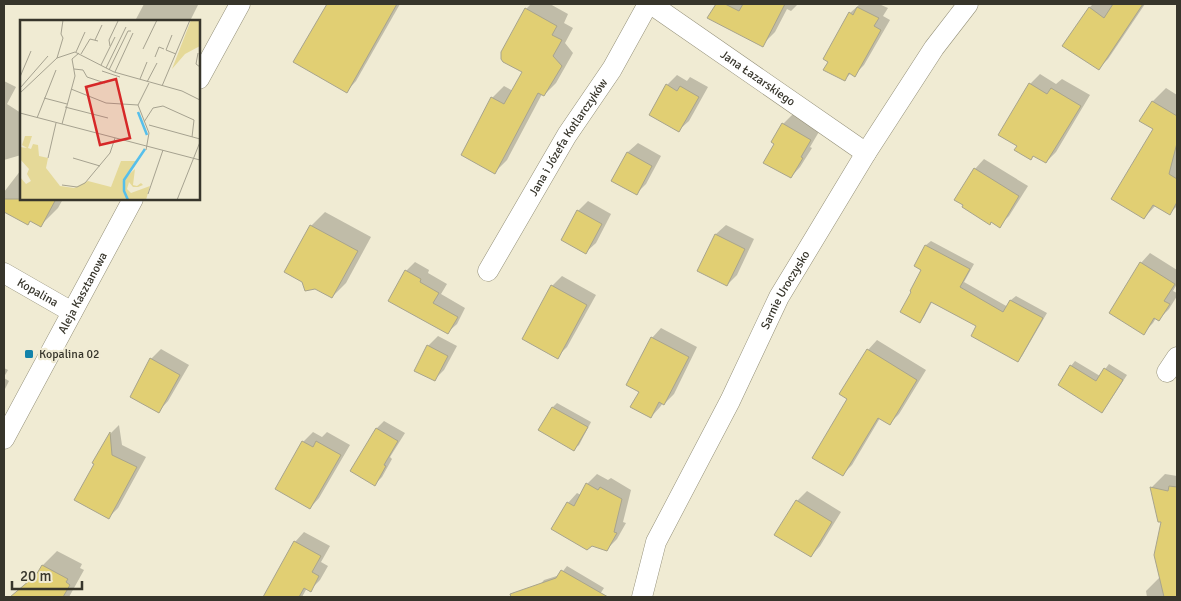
<svg xmlns="http://www.w3.org/2000/svg" width="1181" height="601" viewBox="0 0 1181 601" font-family="Signika,sans-serif">
  <rect width="100%" height="100%" fill="#f0ebd3"/>
  <g fill="#0003">
    <path d="M144 4H196L198 5 190 21H135Z"/>
    <path d="M330 4H400L356 81 347 91 327 6Z"/>
    <path d="M531 4H550L568 14 564 23 573 28 565 43 573 53 556 83 544 95 542 94 507 160 495 172 492 98 504 86 513 91 524 72 526 9Z"/>
    <path d="M717 4H798L791 11 787 9 775 32 762 45 709 18Z"/>
    <path d="M860 4H879L888 8 883 16 890 20 864 65 854 75 851 73 844 80 850 13Z"/>
    <path d="M1093 4H1145L1108 59 1099 68 1064 45 1090 7Z"/>
    <path d="M1040 74 1056 84 1062 79 1090 95 1056 152 1046 162 1034 155 1031 159 1019 146 1030 84Z"/>
    <path d="M677 75 687 81 690 77 708 87 689 121 679 130 667 85Z"/>
    <path d="M4 81 16 87 7 104 21 113V155L4 160Z"/>
    <path d="M1166 88 1177 95V206L1170 213 1156 205 1144 218 1155 129 1141 120 1153 101Z"/>
    <path d="M793 114 820 130 810 147 812 148 800 167 791 177 776 144 783 124Z"/>
    <path d="M638 143 661 156 646 184 637 193 612 181 628 152Z"/>
    <path d="M984 159 1028 186 1009 216 999 226 975 169Z"/>
    <path d="M21 170V199H63L58 208 41 225 31 220 28 223 4 210V192Z"/>
    <path d="M588 201 611 214 596 243 586 252 578 211Z"/>
    <path d="M325 212 371 237 346 283 332 297 311 226Z"/>
    <path d="M726 225 754 239 737 275 727 285 716 234Z"/>
    <path d="M931 241 974 264 964 282 1008 307 1011 300 1016 296 1047 313 1022 356 1018 361 978 326 932 302 924 317 920 322 923 269 916 265 926 245Z"/>
    <path d="M1150 253 1177 270V284L1173 291 1177 293V296L1169 309 1159 319 1156 318 1153 323 1143 333 1141 263Z"/>
    <path d="M415 262 429 270 428 273 447 284 441 294 465 308 457 324 448 332 406 271Z"/>
    <path d="M562 276 596 295 567 347 557 357 552 286Z"/>
    <path d="M661 328 697 347 674 394 664 404 663 403 660 407 651 417 640 391 652 338Z"/>
    <path d="M438 336 457 346 444 370 434 380 428 346Z"/>
    <path d="M877 340 926 370 899 414 890 423 880 418 852 465 842 475 849 399 868 350Z"/>
    <path d="M161 349 189 365 168 401 159 411 151 359Z"/>
    <path d="M1075 361 1100 376 1109 364 1127 375 1106 407 1102 412 1071 366Z"/>
    <path d="M4 368 8 370 4 377Z"/>
    <path d="M4 378 9 381 4 391Z"/>
    <path d="M557 403 591 422 579 445 574 449 553 407Z"/>
    <path d="M384 421 405 433 390 457 392 459 382 477 375 484 352 471 377 428Z"/>
    <path d="M119 425 122 445 146 457 118 508 109 517 95 464 94 462 111 433Z"/>
    <path d="M313 432 322 437 327 432 350 445 319 498 310 508 303 442Z"/>
    <path d="M597 474 608 480 611 478 631 490 623 522 626 523 617 539 607 549 568 503 577 493 581 495 587 484Z"/>
    <path d="M1165 474 1177 476V597H1147L1146 591 1161 576 1163 521 1151 488Z"/>
    <path d="M807 491 841 512 820 546 811 556 797 501Z"/>
    <path d="M304 532 330 546 321 562 328 566 320 580 310 590 307 588 302 597H265L295 542Z"/>
    <path d="M57 551 82 564 80 568 84 570 69 597H70H24L25 586 39 572 43 565Z"/>
    <path d="M567 566 604 588 598 597H536L535 592 539 586 544 580 560 575Z"/>
  </g>
  <g fill="#e1cf73" stroke="#a8a48d">
    <path d="M327 4H397L347 93 293 62Z"/>
    <path d="M716 4H725L739 11 743 4H785L763 47 707 18Z"/>
    <path d="M1113 4H1143L1099 70 1062 46 1089 7 1104 18Z"/>
    <path d="M857 7 879 18 874 26 881 30 855 77 849 73 845 81 823 70 828 62 823 59 849 12 853 15Z"/>
    <path d="M525 8 557 26 552 35 562 40 553 56 562 66 544 96 538 93 495 174 461 155 491 97 504 104 522 72 503 62 501 59V52Z"/>
    <path d="M1029 83 1047 94 1051 88 1081 106 1046 163 1033 156 1031 160 1014 150 1017 146 998 135Z"/>
    <path d="M666 84 677 91 680 86 699 97 679 132 649 115Z"/>
    <path d="M1152 101 1177 116V143L1169 174 1177 179V202L1170 215 1153 205 1144 219 1111 199 1153 129 1139 121Z"/>
    <path d="M782 123 811 140 801 157 803 158 791 178 763 163 774 144 771 142Z"/>
    <path d="M627 152 652 166 637 195 611 181Z"/>
    <path d="M974 168 1019 196 1000 228 991 222 990 225 962 207 963 205 954 200Z"/>
    <path d="M4 199H56L41 227 30 221 28 225 4 212Z"/>
    <path d="M577 210 602 224 586 254 561 240Z"/>
    <path d="M310 225 358 251 332 298 315 289 305 291 302 282 284 272Z"/>
    <path d="M715 234 745 249 727 286 697 271Z"/>
    <path d="M925 245 970 269 960 287 1003 312 1010 300 1043 318 1018 362 971 336 976 326 931 302 920 323 900 312 911 292 910 291 921 270 914 266Z"/>
    <path d="M1140 262 1175 284 1164 301 1170 304 1159 321 1154 318 1144 335 1109 313Z"/>
    <path d="M405 270 421 279 420 282 439 293 433 303 458 317 448 334 388 301Z"/>
    <path d="M551 285 587 305 558 359 522 339Z"/>
    <path d="M651 337 689 357 664 405 659 402 651 418 630 407 639 392 626 385Z"/>
    <path d="M427 345 448 356 435 381 414 371Z"/>
    <path d="M867 349 917 380 890 425 878 418 843 476 812 458 847 399 839 394Z"/>
    <path d="M150 358 180 375 159 413 130 397Z"/>
    <path d="M1070 365 1096 381 1104 368 1123 380 1102 413 1058 385Z"/>
    <path d="M552 407 588 427 574 451 538 430Z"/>
    <path d="M376 428 398 441 384 465 386 466 375 486 350 471Z"/>
    <path d="M110 432 112 455 137 467 109 519 74 500 94 464 92 463Z"/>
    <path d="M302 441 313 447 316 441 341 455 310 509 275 489Z"/>
    <path d="M586 483 598 490 600 487 622 499 614 532 617 533 607 551 592 546 587 550 551 529 567 502 574 506Z"/>
    <path d="M1169 486 1177 487V597H1164L1154 555 1161 522H1158L1150 487 1168 491Z"/>
    <path d="M796 500 832 522 811 557 774 535Z"/>
    <path d="M294 541 321 556 312 572 319 576 311 592 304 588 299 597H263Z"/>
    <path d="M42 565 68 579 66 582 70 585 63 597H10L36 575Z"/>
    <path d="M561 570 608 597H511L510 594 556 578Z"/>
  </g>
  <g fill="none" stroke-linecap="round" stroke-linejoin="round">
    <defs>
      <g id="minor">
        <path id="s1" d="M651 4 866 153"/>
        <path d="M199 79 240 4"/>
        <path id="s2" d="M488 271 567 135 612 69 648 4"/>
        <path id="s3" d="M4 273 72 312"/>
        <path d="M1167 372 1177 357"/>
        <path id="s4" d="M4 439 133 199"/>
        <path id="s5" d="M642 597 656 542 730 401 779 297 866 153 934 48 968 4"/>
      </g>
    </defs>
    <use href="#minor" stroke="#938f78" stroke-width="21"/>
    <use href="#minor" stroke="#fff" stroke-width="20"/>
  </g>
  <rect fill="#1383aa" stroke="#f0ebd3" stroke-width="2" x="24" y="349" width="10" height="10" rx="2.5"/>
  <g text-anchor="middle" dominant-baseline="central" stroke-width="4.5" stroke-linejoin="round" paint-order="stroke">
    <g font-size="12" fill="#37352b" stroke="#f0ebd3">
      <text stroke="none"><textPath href="#s1" startOffset="130">Jana Łazarskiego</textPath></text>
      <text stroke="none"><textPath href="#s2" startOffset="156">Jana i Józefa Kotlarczyków</textPath></text>
      <text stroke="none"><textPath href="#s5" startOffset="340">Sarnie Uroczysko</textPath></text>
      <text stroke="none"><textPath href="#s3" startOffset="39">Kopalina</textPath></text>
      <text stroke="none"><textPath href="#s4" startOffset="166">Aleja Kasztanowa</textPath></text>
    </g>
    <g font-size="12" fill="#37352b" stroke="#f0ebd3" text-anchor="start">
      <text x="39" y="354">Kopalina 02</text>
    </g>
  </g>
  <g transform="translate(20 20)">
    <rect width="180" height="180" fill="#f0ebd3"/>
    <path d="M171 0H180V26L165 34 152 49ZM5 116H12L8 128 11 129 13 124 18 125 19 136 28 138 26 148 40 166 54 168 68 161 91 167 101 141H117L102 161 115 149 113 165 117 166 121 163 123 165 118 167H113L109 162 107 169 111 173 130 166 126 180H0V157L6 164 11 161 7 154 9 149 0 139V127L7 128 2 125Z" fill="#e5d998"/>
    <path fill="none" stroke="#56bfeb" stroke-width="2.5" d="M118 92 127 115M108 180 104 171V160L125 129"/>
    <path fill="none" stroke="#a6a290" stroke-width="1" d="M152 15 146 30 156 34M75 20 82 5M90 26 89 20 98 1M123 29 137 0M56 32 65 12M178 33 176 44 180 47M61 34 70 19 78 21M135 37 139 27 144 29M37 38 43 18 41 14 43 0M81 45 95 17M86 48 106 7M54 49 63 50 67 57 85 63M89 50 108 11H111M82 51 100 57M95 52 113 13M0 57 11 31M120 59 127 42M127 62 137 43M142 66 170 0M1 67 28 36M51 69 86 83 118 85M0 73 37 38 55 32 94 52 162 71 180 80M24 78 47 84M45 87 88 98M0 93 180 140M17 98 36 50M124 102 133 88 143 86 174 100 172 117M42 104 55 56 52 39 59 33M129 105 180 119M126 130 129 113 118 85 129 63M28 138 36 103M53 138 80 146M42 165 57 167 65 163 90 133 95 118M128 174 143 130M157 180 180 122"/>
    <path fill="#d62828" fill-opacity="0.15" stroke="#d62828" stroke-width="2.5" d="M96 59 110 118 80 125 66 67Z"/>
    <rect width="180" height="180" fill="none" stroke="#37352b" stroke-width="2.5"/>
  </g>
  <rect width="1181" height="601" fill="none" stroke="#37352b" stroke-width="10"/>
  <path d="M12 581v8h70v-8" fill="none" stroke="#37352b" stroke-width="2.5"/>
  <text x="20" y="581" font-size="15" fill="#37352b" stroke="#f0ebd3" stroke-width="4" paint-order="stroke">20 m</text>
</svg>
